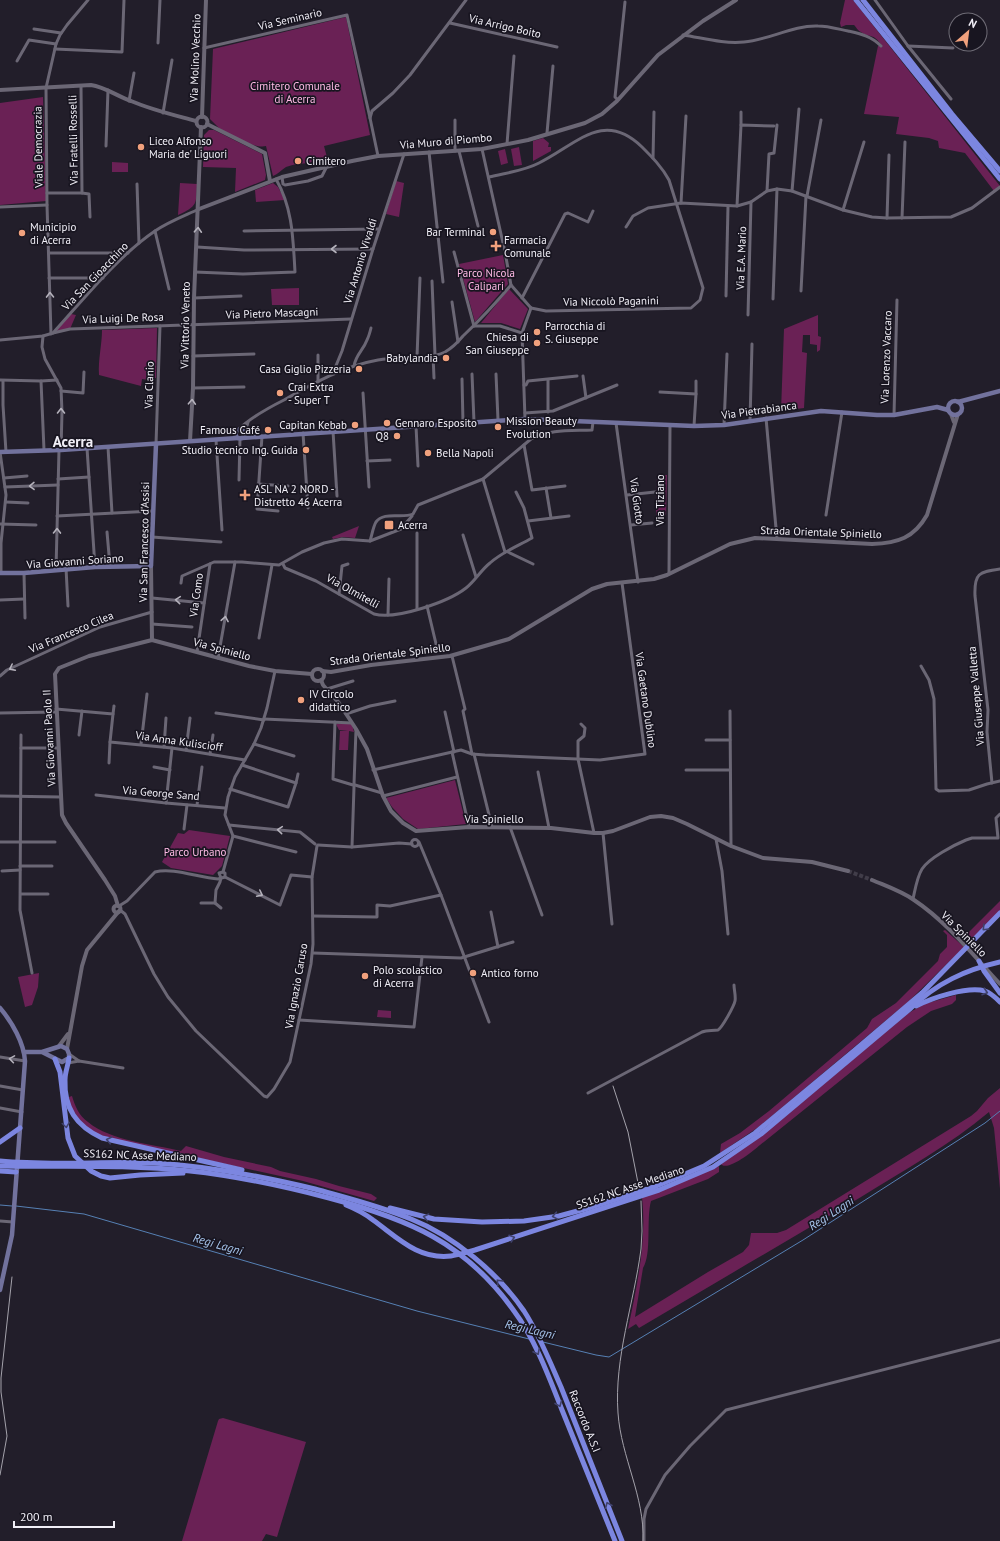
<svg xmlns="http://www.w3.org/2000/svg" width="1000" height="1541" viewBox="0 0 1000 1541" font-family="'PT Sans',sans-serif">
  <rect width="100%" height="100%" fill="#221e2a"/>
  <g fill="#6a2155">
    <path d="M845 0H853L1000 186 994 191 965 153 939 148 938 141 929 138 896 134 899 117 864 114 878 46H882C873 32 871 39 861 32 858 31 856 27 854 25H846L841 27 840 23Z"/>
    <path d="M346 17 370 135 324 146 329 165C315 163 300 162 286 167 281 170 278 174 273 176L266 146C254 149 230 135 219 128 216 125 213 122 210 119L213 49Z"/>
    <path d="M43 97 46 201 0 205V103Z"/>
    <path d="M209 130H214L262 154 266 175 265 180 235 192 236 168 203 167 204 135Z"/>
    <path d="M543 138 549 143 548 147H551V151L533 161V141Z"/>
    <path d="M519 147 522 165 514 166 511 149Z"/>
    <path d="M505 149 508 163 501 165 498 151Z"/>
    <path d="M112 162 128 163V172H112Z"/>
    <path d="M396 181 404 183 399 217 386 214Z"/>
    <path d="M180 183 197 184C196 204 198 206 178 215Z"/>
    <path d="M273 183 278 187 285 200 256 202 255 190Z"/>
    <path d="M503 255 508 284 475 322 459 264Z"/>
    <path d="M299 288V305H272L271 289Z"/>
    <path d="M509 289 528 309 520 329 501 323H481Z"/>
    <path d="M71 314 76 315 70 329 53 333Z"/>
    <path d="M818 315V336L821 337 820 350 817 352V345L810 344V335H803L802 352 807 353 804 408 781 411 784 329Z"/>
    <path d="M157 328 156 378 149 377V380L142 379 141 386 99 375C98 359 102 345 102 330Z"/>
    <path d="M657 475H667L666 515H656Z"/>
    <path d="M359 526 355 538 343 537 333 539 332 537Z"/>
    <path d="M336 724H352L354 732 349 731 348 750H339L340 731H348L339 730Z"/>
    <path d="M455 780 466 824 418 829 403 819 392 807 386 798Z"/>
    <path d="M189 830 230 836 222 866 213 875 171 868 162 862 178 833 184 834Z"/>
    <path d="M1000 901V912L967 945 963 940 964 937Z"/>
    <path d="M945 930 964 947 909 1001 760 1126 720 1153 721 1144 740 1133 769 1111 867 1028 872 1019 896 1003 938 961 940 954 947 947V935L943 931Z"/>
    <path d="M39 973 38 987 32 1005 25 1007 18 977Z"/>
    <path d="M956 995V1000L952 1004 931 1011 907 1027 760 1145C753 1151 730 1170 722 1165L721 1164 781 1120 907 1014 924 1004Z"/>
    <path d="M378 1010 391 1011V1018L377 1017Z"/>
    <path d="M1000 1088V1189L994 1128 989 1112C950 1145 904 1170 861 1197 787 1241 713 1284 639 1328L636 1324 628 1329C637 1285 647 1242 642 1197L719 1166V1172L708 1179 651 1201C646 1219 652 1254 643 1268L635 1317 708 1272 743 1252 749 1245 751 1233H777L786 1230 971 1116 977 1111 988 1098Z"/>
    <path d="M72 1096C75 1106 79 1116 88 1122 111 1141 152 1144 181 1151L186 1146 224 1157 271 1167 280 1171 316 1179 339 1186 371 1194 377 1198 374 1201 303 1181 103 1137 85 1127 71 1108 69 1097Z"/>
    <path d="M223 1418 306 1442 277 1537 266 1534 262 1541H182L218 1421 219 1419Z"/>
  </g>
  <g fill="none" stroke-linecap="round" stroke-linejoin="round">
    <g stroke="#5680b4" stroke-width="1">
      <path d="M0 1205 12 1206"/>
      <path d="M16 1206 84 1214 417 1311 529 1339"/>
      <path d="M543 1342 596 1355 609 1357 803 1240 985 1123 1000 1111"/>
    </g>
    <path stroke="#413d49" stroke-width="4" stroke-dasharray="4 2" stroke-linecap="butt" d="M848 871 872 880"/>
    <g stroke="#6b6775" stroke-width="3">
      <path d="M875 0 908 46 951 99"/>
      <path d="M450 23 557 47"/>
      <path d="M34 29 61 33"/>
      <path d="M683 35C703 38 723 44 744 42 769 40 793 25 818 26 828 26 838 29 848 31 861 34 871 36 881 46"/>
      <path d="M158 43 160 0"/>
      <path d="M908 46 953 48"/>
      <path d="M204 48 347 15 370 118"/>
      <path d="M55 49 122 52 124 0"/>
      <path d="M17 61 29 40 56 44"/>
      <path d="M81 86 82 193 89 194 90 217"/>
      <path d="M618 100 615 97 625 2"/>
      <path d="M129 101 134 73"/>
      <path d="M163 113 172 60"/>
      <path d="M455 120V151"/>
      <path d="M741 125V112"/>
      <path d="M547 133 553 66"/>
      <path d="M507 144 514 56"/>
      <path d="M106 146 108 90"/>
      <path d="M482 149 505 252 511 285 531 308"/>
      <path d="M459 151 478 226"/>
      <path d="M429 152 443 282"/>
      <path d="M378 156 370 118 372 111 393 93 410 75 466 0"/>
      <path d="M653 158 654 112"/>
      <path d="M282 177 283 184 285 185 308 181 322 176 326 168"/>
      <path d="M489 177C505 173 524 171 539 163 576 145 603 109 642 147 652 157 662 167 669 180L703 288 700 300 691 308 546 311 531 308"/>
      <path d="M137 184 139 243"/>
      <path d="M767 191 769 154 774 153 777 125"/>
      <path d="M792 191 799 109"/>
      <path d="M47 193H82"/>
      <path d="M807 196 821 120"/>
      <path d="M681 203 686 116"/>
      <path d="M737 206 741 125 774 126"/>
      <path d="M0 207 47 205"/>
      <path d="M843 210 864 142"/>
      <path d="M887 218 889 155"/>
      <path d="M902 218 905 142"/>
      <path d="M626 227 633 216 648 208 681 203 737 206 751 202 767 191 777 189 792 191 843 210 872 217 887 218 951 217 972 208 1000 187"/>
      <path d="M155 231 169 289"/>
      <path d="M244 231 379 229"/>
      <path d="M197 247 244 250 373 249"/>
      <path d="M454 252 474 326"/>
      <path d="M49 253H128"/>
      <path d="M195 272 243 274 295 272C293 239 293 209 276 179"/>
      <path d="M49 278H103"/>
      <path d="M432 281 435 355"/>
      <path d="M801 291 806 196"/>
      <path d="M726 296 728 206"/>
      <path d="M194 298 241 296"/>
      <path d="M522 298 565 214 568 213 588 222 593 211"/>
      <path d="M773 299 777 189"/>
      <path d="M452 302 458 342"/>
      <path d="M748 315 751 202"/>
      <path d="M474 326H500L522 333"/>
      <path d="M53 333 70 329 351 319"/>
      <path d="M51 334 47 205 46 88 56 44 60 35 67 25 88 0"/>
      <path d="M43 336 42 347 45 359 61 388 62 412 61 450"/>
      <path d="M0 340 43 336 53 333C83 300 118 256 155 231 168 222 184 216 199 209"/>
      <path d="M433 355 434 378"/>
      <path d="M193 356 254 354"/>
      <path d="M417 357 420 278"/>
      <path d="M354 366C356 354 363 351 367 340 369 336 370 332 371 328"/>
      <path d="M333 373 342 351 373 249 404 154"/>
      <path d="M472 374 474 422"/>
      <path d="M496 374 498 420"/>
      <path d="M583 376 586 398"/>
      <path d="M462 379 463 423"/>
      <path d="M0 380 41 381 57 380"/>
      <path d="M548 380V412"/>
      <path d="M3 381V405L6 452"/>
      <path d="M41 381 44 450"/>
      <path d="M318 382V355"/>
      <path d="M524 385H526L528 381 577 376"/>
      <path d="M193 388 244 387"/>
      <path d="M61 391 83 393 84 372"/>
      <path d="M660 392 696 394 694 426"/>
      <path d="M363 393 369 487"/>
      <path d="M696 394V381"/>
      <path d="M525 413 553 411 617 385"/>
      <path d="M894 415 897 300"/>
      <path d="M766 418 777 539"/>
      <path d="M525 419 522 333 531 308"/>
      <path d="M750 421 752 344"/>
      <path d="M616 423 638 582"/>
      <path d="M724 425 727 354"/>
      <path d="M416 426 418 466"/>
      <path d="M238 430C251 417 268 408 284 400 314 383 344 366 378 360 400 356 425 361 445 352 452 348 458 342 463 336 480 320 496 303 511 285"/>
      <path d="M333 431 337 496"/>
      <path d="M303 433 308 508"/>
      <path d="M245 434 248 422"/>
      <path d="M262 436 257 509 278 511"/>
      <path d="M216 440 222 530"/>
      <path d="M156 444 160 326"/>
      <path d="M524 445 532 490 565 486"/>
      <path d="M108 447 112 513"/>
      <path d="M87 448 95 567"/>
      <path d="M0 452 6 495 1 543V573"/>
      <path d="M367 461 390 460"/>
      <path d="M4 478 27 476"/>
      <path d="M58 479 89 477"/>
      <path d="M483 479 505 552"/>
      <path d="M239 480 240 438"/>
      <path d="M258 484 288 486"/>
      <path d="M5 487 58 485"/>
      <path d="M546 488 551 518"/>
      <path d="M627 495 655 492"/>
      <path d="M6 502 28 503"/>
      <path d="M826 515 842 412"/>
      <path d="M57 516 153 511"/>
      <path d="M528 521 569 516"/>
      <path d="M0 524 36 525"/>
      <path d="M631 525 652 523"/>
      <path d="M107 532 110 566"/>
      <path d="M417 533V609"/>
      <path d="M463 535 476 577"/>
      <path d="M152 537 221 542"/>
      <path d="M370 541C372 535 373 527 376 522 384 511 402 519 413 514L418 505 483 479 531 439C550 429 571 431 592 430L593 422"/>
      <path d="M508 552 533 564"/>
      <path d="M283 564 285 568 316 581 374 614C396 620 448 602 466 588 475 581 481 570 490 563 502 552 518 546 532 538L524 508 516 492"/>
      <path d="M66 568 68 606"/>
      <path d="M56 570 59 450"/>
      <path d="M24 573 25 618"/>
      <path d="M669 574 670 426"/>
      <path d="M181 583 182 576 214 562H242L279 565 302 552 324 543 342 539 370 541 401 529 412 516"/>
      <path d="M339 594 342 566 348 564"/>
      <path d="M152 598 204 603"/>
      <path d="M0 600 24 599"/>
      <path d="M427 606 437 648"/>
      <path d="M388 615 389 579"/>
      <path d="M152 624 192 627"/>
      <path d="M259 638 272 565"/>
      <path d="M197 652 210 564"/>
      <path d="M452 656 465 709 463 711 472 754"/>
      <path d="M218 658 235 562"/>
      <path d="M921 666 929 680 934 699 936 789 939 791 969 790 987 784 1000 781"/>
      <path d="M0 676 7 670 100 627 152 612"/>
      <path d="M327 689 353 681"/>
      <path d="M56 709 113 714 110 742 172 748 245 760"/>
      <path d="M730 711 731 846"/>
      <path d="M445 712 454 752"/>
      <path d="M0 713 56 712"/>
      <path d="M216 713 264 720"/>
      <path d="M113 714 114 706"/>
      <path d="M346 714 370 706 395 701"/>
      <path d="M264 719 352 723"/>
      <path d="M335 722 333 779 353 785"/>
      <path d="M581 724 585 728 584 736 578 741V759L594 833"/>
      <path d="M21 735 20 910 32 973"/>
      <path d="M79 735 82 711"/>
      <path d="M706 740H730"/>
      <path d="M141 744 147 694"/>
      <path d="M254 744 294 756"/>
      <path d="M164 747 166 718"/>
      <path d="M21 748H58"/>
      <path d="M186 750 190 718"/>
      <path d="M452 752 469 827"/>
      <path d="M210 754 213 735"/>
      <path d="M474 754 492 827"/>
      <path d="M109 763 110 742"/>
      <path d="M154 767 170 770"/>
      <path d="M373 770 461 750 472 754 485 755 600 760 645 754 622 583"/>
      <path d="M686 770H730"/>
      <path d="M538 772 549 828"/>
      <path d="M296 783 298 774"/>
      <path d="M992 783 987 732 988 710 975 596C974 573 979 572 1000 569"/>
      <path d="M354 784 356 730"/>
      <path d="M355 785 382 793"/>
      <path d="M230 789 288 807 296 783 242 765"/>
      <path d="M96 795 166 803 225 808"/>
      <path d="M0 796 61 797"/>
      <path d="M383 796 457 777"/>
      <path d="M166 803 172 748"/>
      <path d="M197 805 202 767"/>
      <path d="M229 825 300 832 315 844"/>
      <path d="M510 827 542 915"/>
      <path d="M184 829 187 805"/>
      <path d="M603 833 612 924"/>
      <path d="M233 836 296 852"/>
      <path d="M716 839 722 871 728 934"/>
      <circle cx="415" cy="843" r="3.5"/>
      <path d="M0 842H55"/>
      <path d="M419 842 441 895 489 1022"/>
      <path d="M318 845 352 847 399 843 412 844"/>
      <path d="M352 847 354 787"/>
      <path d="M20 866H52"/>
      <path d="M2 871 20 870"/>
      <path d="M223 872 233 836 225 815 228 797 235 777 254 744 261 728 267 708 275 671"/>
      <path d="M225 877 280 905 291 875 312 877"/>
      <path d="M221 878 219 873 223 872"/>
      <path d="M21 894H48"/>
      <path d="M913 899C915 890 917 877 922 869 929 858 954 845 966 840L972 838H998L996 818 1000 814"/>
      <path d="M201 903H215L216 890 220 882 221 878"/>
      <path d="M215 903 221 908"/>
      <path d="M119 906 127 901 155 872C173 867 199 878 218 879L225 877V873L223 872"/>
      <path d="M120 910 125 914 154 974 168 997 196 1031 264 1096 267 1097 274 1089 290 1062 311 964 313 944 312 877 317 846"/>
      <path d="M491 912 498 947"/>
      <path d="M313 916 377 917V905L390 906 441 895"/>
      <path d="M313 953 461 958 513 942"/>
      <path d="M299 1020 414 1027 422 957"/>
      <path d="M69 1054 79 1061"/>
      <path d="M0 1057 25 1061"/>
      <path d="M68 1063 79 1061 123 1068"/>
      <path d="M0 1086 23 1090"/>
      <path d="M588 1093 702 1032C707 1030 712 1031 718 1030 722 1028 734 1006 735 1001 736 996 734 990 734 985"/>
      <path d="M0 1108 22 1112"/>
      <path d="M0 1221 13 1222"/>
      <path d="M644 1541V1519L646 1509 665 1475 690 1446 726 1410 1000 1340"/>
    </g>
    <g stroke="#6b6775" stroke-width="4">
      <path d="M0 90 91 85C105 87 117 96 131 101 152 110 174 115 196 121"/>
      <circle cx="202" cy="122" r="5.5"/>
      <path d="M202 117 206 0"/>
      <path d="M207 124 265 153 270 181"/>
      <path d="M199 209 282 177 352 161 378 156 482 149 528 140 585 123 602 114 617 101 658 55 703 21 736 0"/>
      <path d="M951 414 954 422"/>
      <path d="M190 441 193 388 194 298 201 127"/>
      <path d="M151 566 152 640"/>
      <circle cx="318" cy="675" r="6"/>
      <path d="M322 671 331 672 371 665 450 656 509 639 592 589 607 584 654 579 667 575 730 544 755 538 872 544C898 543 914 538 927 515L958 414"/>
      <path d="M321 680 323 685 339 703 356 729 367 749 383 796 391 811 403 823 416 831 469 827 551 828 594 833H603L613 831 650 817 661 816 673 818 687 824 731 846 763 858 812 862 848 871"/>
      <path d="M872 880C886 886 901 891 914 900 947 922 973 955 1000 984"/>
      <circle cx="117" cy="909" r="3.5"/>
      <path d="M118 906 115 896 105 880 66 823 62 815 55 674 59 668 89 656 152 640 249 666 275 671 312 674"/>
      <path d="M59 1046 68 1034"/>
      <path d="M67 1049 82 966 87 950 119 911"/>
    </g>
    <g stroke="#72729d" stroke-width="4.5">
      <circle cx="955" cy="408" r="7"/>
      <path d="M958 402 1000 391"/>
      <circle cx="240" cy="434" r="4.5"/>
      <path d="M242 438 525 419 694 426 724 425 821 411 877 415H894L937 407 948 410"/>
      <path d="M0 452 61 450 238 438"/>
      <path d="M0 573H24L95 567 151 566 156 444"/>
      <path d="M0 1008C12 1022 24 1043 25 1061L12 1235 0 1290"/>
      <path d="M24 1052H42L61 1046 67 1049 69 1054V1058L62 1062 42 1052"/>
    </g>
    <g stroke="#7c86e0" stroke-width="5">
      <path d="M856 0 1000 179"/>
      <path d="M863 0 952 114 1000 171"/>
      <path d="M979 961 984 971 1000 993"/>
      <path d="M916 1006C932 998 967 986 985 991 991 993 995 997 1000 1002"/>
      <path d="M69 1058C68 1066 65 1072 65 1080 64 1108 76 1126 102 1138L242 1170"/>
      <path d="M55 1059 60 1072 68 1138 75 1156 91 1171 101 1176 110 1178 140 1175 183 1173"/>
      <path d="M0 1142 20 1128"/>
      <path d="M0 1161C51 1166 103 1161 154 1163 208 1166 261 1176 315 1189 347 1198 380 1206 411 1219 454 1236 498 1273 524 1311 539 1334 550 1362 561 1387L622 1541"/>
      <path d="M0 1166C63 1167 127 1164 190 1171 237 1176 283 1186 329 1198 408 1219 465 1242 514 1311 535 1339 549 1377 562 1410 579 1453 597 1497 615 1541"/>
      <path d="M0 1171 16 1172"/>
      <path d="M346 1205C356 1209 364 1213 373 1220 397 1237 418 1260 451 1256 459 1255 467 1252 475 1250L659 1190 713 1167 761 1134 911 1008C937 983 965 970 1000 962"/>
      <path d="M390 1208 434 1219 482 1222 524 1221 559 1216 585 1209 654 1187 704 1166 755 1133 855 1050 922 993 1000 913"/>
    </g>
    <g stroke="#a4a2ab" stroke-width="1">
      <path d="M613 1086 628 1132 639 1188"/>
      <path d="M641 1201 642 1231 641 1249C634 1303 614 1358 618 1413 621 1457 645 1497 643 1541"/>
      <path d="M0 1475 7 1436 1 1392V1378L12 1277"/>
    </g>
  </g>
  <defs><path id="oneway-chevron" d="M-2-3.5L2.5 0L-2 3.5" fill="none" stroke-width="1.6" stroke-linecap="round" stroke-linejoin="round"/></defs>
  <g stroke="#b5b2bc">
    <use href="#oneway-chevron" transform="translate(198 230) rotate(-87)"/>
    <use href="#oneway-chevron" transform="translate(334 249) rotate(180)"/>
    <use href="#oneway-chevron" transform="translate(50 295) rotate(-91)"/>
    <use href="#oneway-chevron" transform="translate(192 402) rotate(-87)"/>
    <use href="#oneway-chevron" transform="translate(61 411) rotate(-90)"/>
    <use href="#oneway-chevron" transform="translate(32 486) rotate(179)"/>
    <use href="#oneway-chevron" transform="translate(57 531) rotate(-89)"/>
    <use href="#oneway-chevron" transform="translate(178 600) rotate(-175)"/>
    <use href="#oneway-chevron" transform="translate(225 619) rotate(-80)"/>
    <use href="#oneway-chevron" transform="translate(12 668) rotate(153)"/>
    <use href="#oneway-chevron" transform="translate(280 830) rotate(-175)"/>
    <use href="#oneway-chevron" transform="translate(260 894) rotate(27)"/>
    <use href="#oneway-chevron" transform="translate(12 1059) rotate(-171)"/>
  </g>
  <g stroke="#40426d">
    <use href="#oneway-chevron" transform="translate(985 928) rotate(135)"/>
    <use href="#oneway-chevron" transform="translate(985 992) rotate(18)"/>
    <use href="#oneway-chevron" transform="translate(66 1125) rotate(82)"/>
    <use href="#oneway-chevron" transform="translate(109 1140) rotate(-167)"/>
    <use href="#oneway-chevron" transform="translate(555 1216) rotate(170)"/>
    <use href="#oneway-chevron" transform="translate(426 1217) rotate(-168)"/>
    <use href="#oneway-chevron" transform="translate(512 1238) rotate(-18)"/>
    <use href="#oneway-chevron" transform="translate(499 1282) rotate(-133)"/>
    <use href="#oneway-chevron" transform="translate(537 1352) rotate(63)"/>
    <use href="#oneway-chevron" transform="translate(559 1404) rotate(68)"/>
    <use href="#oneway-chevron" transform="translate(608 1505) rotate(-112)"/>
  </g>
  <g fill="#f1a17d" stroke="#181520" stroke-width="1.5">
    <circle cx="141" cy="147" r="4"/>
    <circle cx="298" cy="161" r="4"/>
    <circle cx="493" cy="232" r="4"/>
    <circle cx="22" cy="233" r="4"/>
    <path d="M494 240h4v4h4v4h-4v4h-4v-4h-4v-4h4z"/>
    <circle cx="537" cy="332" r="4"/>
    <circle cx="537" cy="343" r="4"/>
    <circle cx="446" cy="358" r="4"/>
    <circle cx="359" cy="369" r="4"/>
    <circle cx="280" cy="393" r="4"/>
    <circle cx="387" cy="423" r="4"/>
    <circle cx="355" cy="425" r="4"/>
    <circle cx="498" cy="427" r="4"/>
    <circle cx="268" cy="430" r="4"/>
    <circle cx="397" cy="436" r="4"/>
    <circle cx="306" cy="450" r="4"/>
    <circle cx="428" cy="453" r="4"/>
    <path d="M243 489h4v4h4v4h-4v4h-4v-4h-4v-4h4z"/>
    <rect x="384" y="520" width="10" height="10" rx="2"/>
    <circle cx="301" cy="700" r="4"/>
    <circle cx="473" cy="973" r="4"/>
    <circle cx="365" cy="976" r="4"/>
  </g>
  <g text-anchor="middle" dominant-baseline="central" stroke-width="3.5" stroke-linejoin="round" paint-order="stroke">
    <g font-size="11" fill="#f1eff7" stroke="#181520">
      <text transform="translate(290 19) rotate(-13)">Via Seminario</text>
      <text transform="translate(505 26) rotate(13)">Via Arrigo Boito</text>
      <text transform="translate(195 58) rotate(-88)">Via Molino Vecchio</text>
      <text transform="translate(73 140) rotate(-91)">Via Fratelli Rosselli</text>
      <text transform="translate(446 141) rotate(-5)">Via Muro di Piombo</text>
      <text transform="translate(38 147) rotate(-91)">Viale Democrazia</text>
      <text transform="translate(741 258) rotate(-88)">Via E.A. Mario</text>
      <text transform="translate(360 261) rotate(-73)">Via Antonio Vivaldi</text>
      <text transform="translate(95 276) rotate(-46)">Via San Gioacchino</text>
      <text transform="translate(611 301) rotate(-1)">Via Niccolò Paganini</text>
      <text transform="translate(272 313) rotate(-2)">Via Pietro Mascagni</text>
      <text transform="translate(123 318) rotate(-2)">Via Luigi De Rosa</text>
      <text transform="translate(185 325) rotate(-89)">Via Vittorio Veneto</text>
      <text transform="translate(886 357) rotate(-88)">Via Lorenzo Vaccaro</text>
      <text transform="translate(149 385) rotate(-88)">Via Clanio</text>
      <text transform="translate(759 410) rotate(-8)">Via Pietrabianca</text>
      <text transform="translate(660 500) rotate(-90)">Via Tiziano</text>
      <text transform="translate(637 501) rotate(82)">Via Giotto</text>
      <text transform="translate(821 532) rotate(2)">Strada Orientale Spiniello</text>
      <text transform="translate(144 542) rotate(-89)">Via San Francesco d'Assisi</text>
      <text transform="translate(75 561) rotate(-4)">Via Giovanni Soriano</text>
      <text transform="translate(353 591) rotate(29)">Via Olmitelli</text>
      <text transform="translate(196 595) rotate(-82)">Via Como</text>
      <text transform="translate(71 632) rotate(-23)">Via Francesco Cilea</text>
      <text transform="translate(222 649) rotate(15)">Via Spiniello</text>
      <text transform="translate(390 654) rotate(-7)">Strada Orientale Spiniello</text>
      <text transform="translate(976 696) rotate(-95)">Via Giuseppe Valletta</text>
      <text transform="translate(646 700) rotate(82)">Via Gaetano Dublino</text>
      <text transform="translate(49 738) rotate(-93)">Via Giovanni Paolo II</text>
      <text transform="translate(179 741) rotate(8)">Via Anna Kuliscioff</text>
      <text transform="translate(161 793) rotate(5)">Via George Sand</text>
      <text x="494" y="819">Via Spiniello</text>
      <text transform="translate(964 934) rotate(45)">Via Spiniello</text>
      <text transform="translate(296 986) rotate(-80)">Via Ignazio Caruso</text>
      <text transform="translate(140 1155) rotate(2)">SS162 NC Asse Mediano</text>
      <text transform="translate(630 1187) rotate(-19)">SS162 NC Asse Mediano</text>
      <text transform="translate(585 1421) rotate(68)">Raccordo A.S.I</text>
    </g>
    <g font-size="11" fill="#ffbbe6" stroke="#181520">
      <text x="295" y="86">Cimitero Comunale<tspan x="295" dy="13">di Acerra</tspan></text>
      <text x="486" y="273">Parco Nicola<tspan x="486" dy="13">Calipari</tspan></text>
      <text x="195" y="852">Parco Urbano</text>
    </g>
    <g font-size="11" fill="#f1eff7" stroke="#181520" text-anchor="start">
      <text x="149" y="141">Liceo Alfonso<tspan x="149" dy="13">Maria de' Liguori</tspan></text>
      <text x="306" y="161">Cimitero</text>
      <text x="30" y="227">Municipio<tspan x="30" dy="13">di Acerra</tspan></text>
      <text x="485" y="232" text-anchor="end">Bar Terminal</text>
      <text x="504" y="240">Farmacia<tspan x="504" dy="13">Comunale</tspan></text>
      <text x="545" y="326">Parrocchia di<tspan x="545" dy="13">S. Giuseppe</tspan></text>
      <text x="529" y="337" text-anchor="end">Chiesa di<tspan x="529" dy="13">San Giuseppe</tspan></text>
      <text x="438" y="358" text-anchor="end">Babylandia</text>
      <text x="351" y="369" text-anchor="end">Casa Giglio Pizzeria</text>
      <text x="288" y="387">Crai Extra<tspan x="288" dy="13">- Super T</tspan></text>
      <text x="506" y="421">Mission Beauty<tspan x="506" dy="13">Evolution</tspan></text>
      <text x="395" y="423">Gennaro Esposito</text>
      <text x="347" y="425" text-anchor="end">Capitan Kebab</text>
      <text x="260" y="430" text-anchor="end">Famous Café</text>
      <text x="389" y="436" text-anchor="end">Q8</text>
      <text x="298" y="450" text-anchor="end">Studio tecnico Ing. Guida</text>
      <text x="436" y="453">Bella Napoli</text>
      <text x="254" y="489">ASL NA 2 NORD -<tspan x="254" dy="13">Distretto 46 Acerra</tspan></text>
      <text x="398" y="525">Acerra</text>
      <text x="309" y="694">IV Circolo<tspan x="309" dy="13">didattico</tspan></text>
      <text x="373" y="970">Polo scolastico<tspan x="373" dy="13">di Acerra</tspan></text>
      <text x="481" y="973">Antico forno</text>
    </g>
    <g font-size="12" font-style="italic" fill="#a7c5ec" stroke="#181520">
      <text transform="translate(831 1213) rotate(-33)">Regi Lagni</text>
      <text transform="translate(218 1244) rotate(16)">Regi Lagni</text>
      <text transform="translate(530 1329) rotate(13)">Regi Lagni</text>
    </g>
    <g font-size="15" font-weight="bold" fill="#f1eff7" stroke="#181520">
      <text x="73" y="441">Acerra</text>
    </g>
  </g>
  <g transform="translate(968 32) rotate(28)"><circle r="19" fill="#181520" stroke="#6f6c76"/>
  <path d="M0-3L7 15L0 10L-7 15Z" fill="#f1a17d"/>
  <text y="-6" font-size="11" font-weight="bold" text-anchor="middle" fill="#f1eff7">N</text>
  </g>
  <path d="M14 1521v6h100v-6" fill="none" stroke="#f1eff7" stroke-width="2"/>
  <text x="20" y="1521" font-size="12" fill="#f1eff7" stroke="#181520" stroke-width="3" paint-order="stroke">200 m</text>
</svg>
